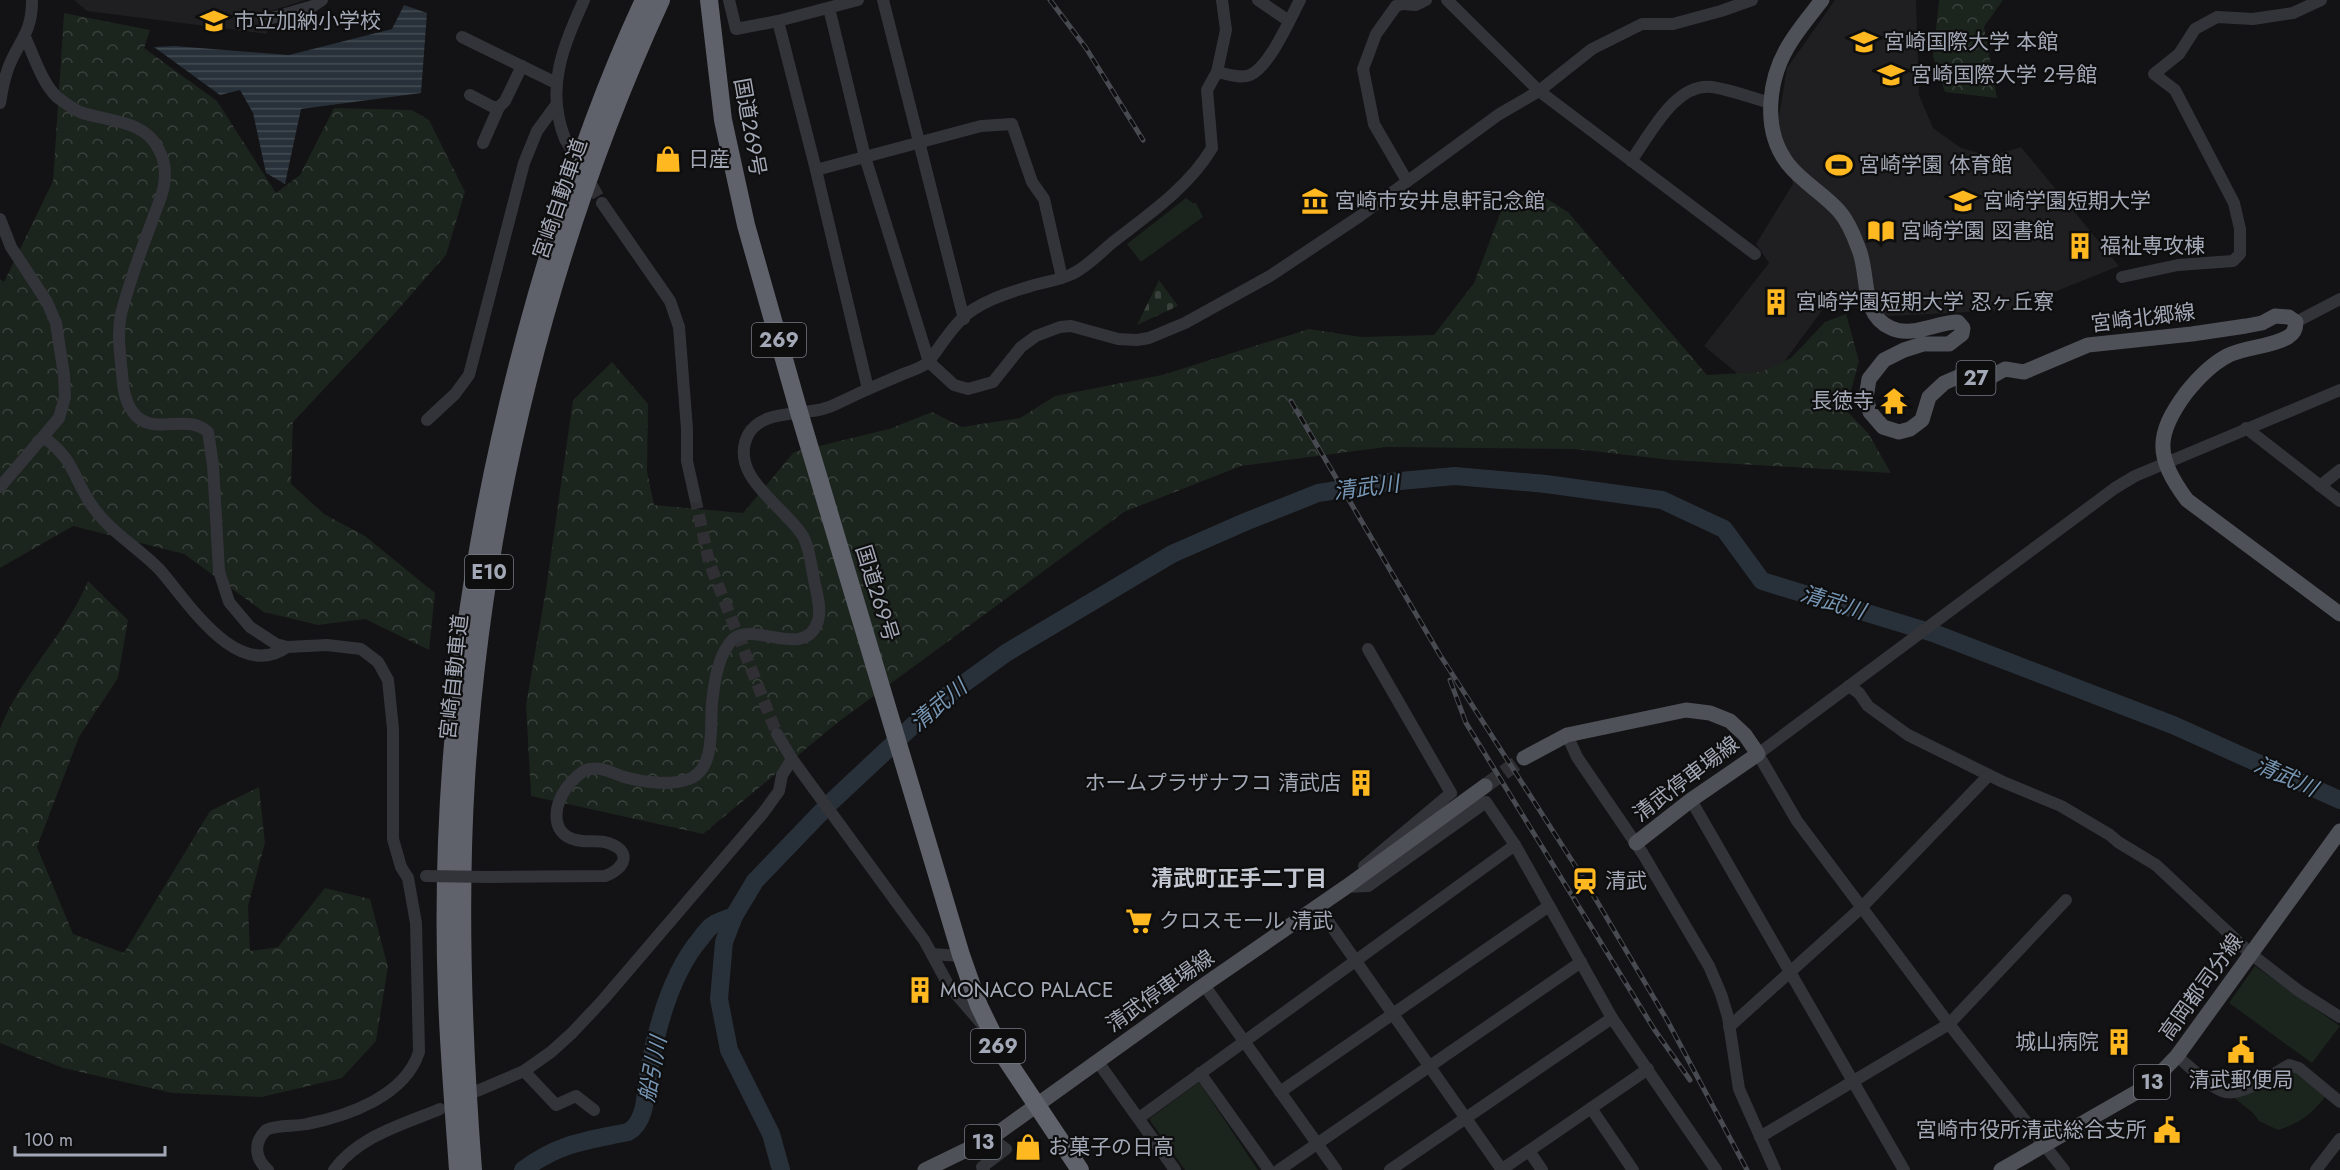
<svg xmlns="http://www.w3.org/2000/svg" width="2340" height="1170" viewBox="0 0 2340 1170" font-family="Jost,'Noto Sans JP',sans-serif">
  <defs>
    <pattern id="forest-crowns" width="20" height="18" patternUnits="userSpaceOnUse" patternTransform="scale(1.5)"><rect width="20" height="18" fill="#1c241e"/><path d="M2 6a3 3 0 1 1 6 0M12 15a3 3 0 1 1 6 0" fill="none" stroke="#3a413c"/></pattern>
    <pattern id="cemetery-stones" width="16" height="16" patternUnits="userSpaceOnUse" patternTransform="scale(1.5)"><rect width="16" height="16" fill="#1c241e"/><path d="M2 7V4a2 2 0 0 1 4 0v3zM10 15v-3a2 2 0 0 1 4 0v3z" fill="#3a413c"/></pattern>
    <pattern id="water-rules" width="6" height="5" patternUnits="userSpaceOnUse" patternTransform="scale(1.5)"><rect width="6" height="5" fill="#283139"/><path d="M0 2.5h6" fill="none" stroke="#444c53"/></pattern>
  </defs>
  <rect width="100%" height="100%" fill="#131214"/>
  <g fill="#1f1e21">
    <path d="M74 0H306L267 12V34L87 11Z"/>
    <path d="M1835 0H1916L1919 95 1933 128 1961 148 1990 156 2021 147 2119 266 2010 310 1888 316 1829 301 1761 393 1704 346 1769 263 1756 244 1793 184 1778 122 1787 68Z"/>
  </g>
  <g fill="url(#forest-crowns)">
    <path d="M1939 0H2003L1984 27 1997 98 1945 92 1933 57Z"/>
    <path d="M64 13 150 30 144 48 217 101 276 193 300 175 334 108 412 110 429 120 465 192 446 255 387 322 293 422 291 484 324 514 365 536 435 593 429 650 365 619 318 625 264 612 184 554 73 526 0 568V279L4 282 53 181Z"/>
    <path d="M1539 194 1568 212 1707 375 1761 372 1791 358 1825 322 1846 314 1859 361 1846 410 1868 433 1891 473 1671 460 1574 449 1386 447 1241 466 1124 512 837 723 703 834 531 796 526 705 546 589 573 400 612 362 648 404 647 471 654 505 743 513 794 452 889 429 932 412 962 427 1020 418 1055 396 1162 375 1309 329 1361 337 1434 335 1474 283 1501 211Z"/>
    <path d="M88 581 128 620 118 678 79 737 37 847 73 934 124 953 210 811 259 787 265 843 248 906 250 951 278 947 325 888 370 899 388 967 376 1041 342 1078 262 1097 172 1093 63 1068 0 1043V729C16 687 48 652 71 614 77 604 83 592 88 581Z"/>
  </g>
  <path fill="url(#cemetery-stones)" d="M1159 280 1178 306 1137 325Z"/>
  <g fill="#1c241e">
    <path d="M1186 198 1193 203H1196L1203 217 1141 262 1127 244Z"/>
    <path d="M2255 966 2340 1026 2312 1063 2229 1003Z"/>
    <path d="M2289 1069 2299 1070 2327 1095C2311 1114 2303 1122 2278 1130L2259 1121 2253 1113 2232 1096Z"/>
    <path d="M1199 1082 1258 1170H1185L1149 1119Z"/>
  </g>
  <path fill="url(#water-rules)" d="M404 5 427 13 421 93 301 109 285 184 266 173 253 113 240 90 220 95 154 47 175 46 289 55 392 29Z"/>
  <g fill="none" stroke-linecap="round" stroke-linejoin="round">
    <g stroke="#283139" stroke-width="18">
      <path d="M523 1170C559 1143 585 1141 628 1132 648 1121 645 1089 649 1070 657 1026 671 973 701 938 704 934 708 928 713 925 719 921 727 919 734 916"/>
      <path d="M781 1170 771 1134 729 1050 719 999 724 942 734 916 755 881 829 804 937 703 1006 653 1172 554 1245 522 1318 493 1389 482 1455 476 1546 484 1662 500 1724 529 1762 581 1936 634 2173 725 2340 800"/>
    </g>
    <g stroke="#303034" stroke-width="12" stroke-dasharray="12 6" stroke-linecap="butt">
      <path d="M565 139 602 203"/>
      <path d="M695 497 709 562 777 734"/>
    </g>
    <path stroke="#303034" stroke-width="15" stroke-dasharray="15 8" stroke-linecap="butt" d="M1485 786 1524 758"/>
    <g stroke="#33343a" stroke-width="12">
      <path d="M729 0 736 29 778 21 858 0"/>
      <path d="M883 0 964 319"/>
      <path d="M1258 0 1289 21"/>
      <path d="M1401 0 1402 4 1416 5 1426 0"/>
      <path d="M1447 0 1539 91 1755 254"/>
      <path d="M1402 4 1396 6 1376 34 1363 69 1374 124 1407 181"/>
      <path d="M829 8 865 157 929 362 954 385 968 389 993 382 1021 347 1036 336 1060 327 1071 326 1118 339 1137 340 1149 338 1185 323 1270 276 1360 216 1498 115 1539 91 1592 49 1642 24H1673L1721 11 1752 0"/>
      <path d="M272 18 313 6 322 0"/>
      <path d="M778 21 816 170 868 389"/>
      <path d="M25 37C34 56 42 83 57 97 64 102 73 109 80 112 107 122 145 119 159 150 165 161 166 173 164 185 162 198 155 211 151 224 140 253 129 283 121 314 117 333 120 354 122 373 123 386 124 400 133 412 151 438 187 412 208 432L213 465 219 571 229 602 250 627 276 644 287 647 327 645 361 649 378 662 388 680 393 729V839L401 867 408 878 416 923 419 1052C405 1096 348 1116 307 1124 294 1127 278 1124 266 1130 253 1143 255 1159 268 1170"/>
      <path d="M462 37 556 83"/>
      <path d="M1217 72C1227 74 1241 79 1250 75 1270 66 1290 19 1300 0"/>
      <path d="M470 95 493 107H499L505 101 522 66"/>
      <path d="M0 103C2 91 4 78 9 66 20 39 32 33 32 0"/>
      <path d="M565 139C545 88 563 47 584 0"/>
      <path d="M483 143 499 107"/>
      <path d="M1631 161C1650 135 1675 82 1712 87 1732 90 1752 98 1771 103"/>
      <path d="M816 170 981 126 1012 124 1032 182 1044 199 1062 278"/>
      <path d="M602 203 670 301 679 327 687 429V461L695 497"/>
      <path d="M0 219 11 247 47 302 56 323 64 375 65 397 59 418 0 487"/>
      <path d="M2122 277 2178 265 2233 261 2240 254V229L2234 203 2175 90 2154 74 2179 54 2195 29 2217 17 2253 19 2293 13 2321 0"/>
      <path d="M2296 322 2340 299"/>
      <path d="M427 420 455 394 469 375 524 163 537 131 556 105"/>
      <path d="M2246 428 2340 501"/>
      <path d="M43 437C75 459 73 479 93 507 110 532 139 548 160 570 188 602 237 682 287 647"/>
      <path d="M2320 486 2340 470"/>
      <path d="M1849 686 1859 693 1868 706 1908 735 2003 782 2061 806 2110 835 2118 842 2156 865 2251 954 2299 991 2340 1017"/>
      <path d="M777 734 792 759 924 940 949 986 982 1024"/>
      <path d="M1567 735 1577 757 1643 854 1709 966 1721 994 1728 1017 1739 1089 1775 1170"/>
      <path d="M1691 800 1904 1170"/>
      <path d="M1364 866 1451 793 1368 649"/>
      <path d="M489 877 605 876C625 869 633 851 608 843 600 840 591 842 582 841 550 838 552 808 567 787 572 781 579 773 586 770 599 765 612 773 624 777 642 782 671 786 689 779 716 769 710 726 712 703 714 686 716 668 724 652 727 647 730 640 736 637 758 624 806 659 818 621 821 611 818 598 816 589 812 573 811 553 804 538 788 508 727 477 748 435 761 409 803 416 826 408 834 406 842 401 849 398 867 389 885 382 903 374 911 371 921 368 927 363 930 361 932 356 935 353 945 339 959 318 974 309 989 299 1010 292 1028 287 1042 282 1058 281 1072 274 1087 267 1100 253 1113 242 1148 215 1189 187 1212 148L1207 90 1217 72 1226 30 1222 0"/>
      <path d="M1346 887 1368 886 1486 802 1515 845 1612 1018 1716 1170"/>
      <path d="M1318 907 1502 1170"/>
      <path d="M932 954 960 956 961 955"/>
      <path d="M1204 985 1336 1170"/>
      <path d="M1729 1027 1861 908 1989 775"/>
      <path d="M2177 1056C2189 1066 2211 1089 2226 1092 2243 1096 2274 1073 2289 1065L2299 1068 2340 1102"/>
      <path d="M1098 1062 1175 1170"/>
      <path d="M524 1071 556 1105 576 1096 594 1110"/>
      <path d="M1200 1073 1269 1170"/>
      <path d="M477 1091 524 1071 551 1052 572 1033 603 1000 763 813 779 791 782 775 792 759"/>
      <path d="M1280 1092 1549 906"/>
      <path d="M1591 1108 1633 1170"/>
      <path d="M1139 1118 1515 845"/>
      <path d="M1760 1137 1949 1024 2066 900"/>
      <path d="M1529 1151 1542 1170"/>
      <path d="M334 1170C359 1136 402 1125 440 1109"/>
      <path d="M984 1170 982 1167 1006 1149 991 1138"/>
      <path d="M1279 1170 1581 962"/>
      <path d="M1390 1170 1612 1018"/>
      <path d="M1501 1170 1648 1069"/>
      <path d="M2064 1170 1949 1024 1797 821 1758 754 2115 488 2135 476 2340 390"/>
      <path d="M2316 1170 2340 1139"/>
    </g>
    <g stroke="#4f5159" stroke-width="15">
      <path d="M1822 0C1812 13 1801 26 1792 40 1768 76 1761 129 1788 164 1802 182 1824 194 1839 211 1847 220 1854 236 1858 247 1870 273 1859 314 1891 328 1912 338 1936 322 1958 322L1963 328 1962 334 1949 344H1923L1904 350 1884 360 1869 379 1866 398 1870 412 1883 427 1899 432 1910 429 1922 420 1929 397 1944 383 1960 376 1987 379 2005 369 2024 372 2088 345 2192 334 2246 326 2262 323 2275 316 2289 317 2296 322C2296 329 2293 334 2288 337 2269 348 2246 346 2227 356 2210 365 2198 378 2186 393 2155 435 2155 457 2187 500L2340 614"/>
      <path d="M1524 758 1567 735 1686 710 1710 713 1730 721 1745 735 1758 754 1691 800 1636 843"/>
      <path d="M925 1170 991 1138 1204 985 1346 887 1485 786"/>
      <path d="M2001 1170 2149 1085 2177 1056 2340 831"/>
    </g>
    <g stroke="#5f626b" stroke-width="18">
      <path d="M709 0 723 120 746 225 799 412 961 955 979 1006 1002 1053 1080 1170"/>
      <path d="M458 1170C454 1112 449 1054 447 996 438 759 472 521 537 294 566 194 600 94 644 0"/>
      <path d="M473 1170C463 1040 458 909 466 779 483 511 549 244 661 0"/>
    </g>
    <defs>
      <g id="rail">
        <path d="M1050 0 1086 48 1143 140"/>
        <path d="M1291 401 1440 655 1585 881 1667 1020 1747 1170"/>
        <path d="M1450 680 1466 723 1654 1029 1690 1080"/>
      </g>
    </defs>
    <use href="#rail" stroke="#484a51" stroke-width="5"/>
    <use href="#rail" stroke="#0e0e0f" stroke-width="3" stroke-dasharray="9" stroke-linecap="butt"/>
    <path stroke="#33343a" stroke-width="12" d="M426 876 489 877"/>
  </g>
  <defs>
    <symbol id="school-bare" viewBox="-9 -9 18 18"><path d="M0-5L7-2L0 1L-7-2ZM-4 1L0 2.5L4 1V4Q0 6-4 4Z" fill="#ffb820" stroke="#0e0e0f" stroke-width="2.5" paint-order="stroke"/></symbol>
    <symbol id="university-bare" viewBox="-9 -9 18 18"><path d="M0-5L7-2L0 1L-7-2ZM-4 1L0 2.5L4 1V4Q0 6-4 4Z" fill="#ffb820" stroke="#0e0e0f" stroke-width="2.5" paint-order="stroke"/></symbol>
    <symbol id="shop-bare" viewBox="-9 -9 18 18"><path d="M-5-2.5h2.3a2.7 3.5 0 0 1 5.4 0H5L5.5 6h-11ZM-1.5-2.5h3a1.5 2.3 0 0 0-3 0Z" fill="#ffb820" stroke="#0e0e0f" stroke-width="2.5" paint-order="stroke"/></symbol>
    <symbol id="stadium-bare" viewBox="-9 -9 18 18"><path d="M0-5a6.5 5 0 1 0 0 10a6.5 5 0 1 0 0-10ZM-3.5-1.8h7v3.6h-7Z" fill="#ffb820" stroke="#0e0e0f" stroke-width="2.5" paint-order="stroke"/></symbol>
    <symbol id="museum-bare" viewBox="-9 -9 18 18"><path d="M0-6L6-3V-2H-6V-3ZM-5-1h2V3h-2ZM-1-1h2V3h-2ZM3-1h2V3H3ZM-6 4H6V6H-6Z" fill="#ffb820" stroke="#0e0e0f" stroke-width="2.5" paint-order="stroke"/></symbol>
    <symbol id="library-bare" viewBox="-9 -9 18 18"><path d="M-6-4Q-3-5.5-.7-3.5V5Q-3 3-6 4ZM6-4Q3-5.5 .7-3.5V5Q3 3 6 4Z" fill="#ffb820" stroke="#0e0e0f" stroke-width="2.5" paint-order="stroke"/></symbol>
    <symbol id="building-bare" viewBox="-9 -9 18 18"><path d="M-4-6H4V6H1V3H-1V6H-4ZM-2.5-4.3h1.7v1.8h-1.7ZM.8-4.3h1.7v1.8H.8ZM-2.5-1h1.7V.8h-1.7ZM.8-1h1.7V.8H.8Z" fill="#ffb820" stroke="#0e0e0f" stroke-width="2.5" paint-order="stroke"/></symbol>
    <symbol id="temple-bare" viewBox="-9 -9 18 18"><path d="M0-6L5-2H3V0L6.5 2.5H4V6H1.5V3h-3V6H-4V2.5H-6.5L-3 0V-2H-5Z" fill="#ffb820" stroke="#0e0e0f" stroke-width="2.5" paint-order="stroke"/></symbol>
    <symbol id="station-bare" viewBox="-9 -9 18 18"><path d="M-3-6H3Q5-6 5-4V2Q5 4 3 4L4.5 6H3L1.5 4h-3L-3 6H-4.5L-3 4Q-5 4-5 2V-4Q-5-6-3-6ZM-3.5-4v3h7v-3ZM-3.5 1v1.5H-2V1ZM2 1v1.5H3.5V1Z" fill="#ffb820" stroke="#0e0e0f" stroke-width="2.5" paint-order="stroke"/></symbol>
    <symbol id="supermarket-bare" viewBox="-9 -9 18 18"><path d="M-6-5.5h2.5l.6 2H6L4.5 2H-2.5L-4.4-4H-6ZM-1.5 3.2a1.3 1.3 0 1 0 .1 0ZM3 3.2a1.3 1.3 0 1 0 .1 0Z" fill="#ffb820" stroke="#0e0e0f" stroke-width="2.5" paint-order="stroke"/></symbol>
    <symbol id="civic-bare" viewBox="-9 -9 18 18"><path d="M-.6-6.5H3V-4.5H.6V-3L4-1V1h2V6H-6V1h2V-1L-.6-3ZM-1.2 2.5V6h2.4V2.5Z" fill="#ffb820" stroke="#0e0e0f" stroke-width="2.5" paint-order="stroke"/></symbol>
  </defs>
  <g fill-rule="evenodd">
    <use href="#school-bare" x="195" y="2" width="38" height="38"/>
    <use href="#university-bare" x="1845" y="23" width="38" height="38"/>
    <use href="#university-bare" x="1872" y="56" width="38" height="38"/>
    <use href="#shop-bare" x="649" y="140" width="38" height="38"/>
    <use href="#stadium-bare" x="1820" y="146" width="38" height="38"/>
    <use href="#museum-bare" x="1296" y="182" width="38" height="38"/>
    <use href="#university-bare" x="1944" y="182" width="38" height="38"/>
    <use href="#library-bare" x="1862" y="212" width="38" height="38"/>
    <use href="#building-bare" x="2061" y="227" width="38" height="38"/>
    <use href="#building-bare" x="1757" y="283" width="38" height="38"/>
    <use href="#temple-bare" x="1875" y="382" width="38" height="38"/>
    <use href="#building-bare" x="1342" y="764" width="38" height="38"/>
    <use href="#station-bare" x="1566" y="862" width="38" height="38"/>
    <use href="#supermarket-bare" x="1120" y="902" width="38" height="38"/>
    <use href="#building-bare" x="901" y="971" width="38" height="38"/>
    <use href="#building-bare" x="2100" y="1023" width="38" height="38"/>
    <use href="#civic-bare" x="2222" y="1031" width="38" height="38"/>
    <use href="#civic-bare" x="2148" y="1111" width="38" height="38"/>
    <use href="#shop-bare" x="1009" y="1128" width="38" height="38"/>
  </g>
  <g text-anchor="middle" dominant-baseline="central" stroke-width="4.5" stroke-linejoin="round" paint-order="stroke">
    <g fill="#0e0e0f" stroke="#767a84" stroke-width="1.5">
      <rect x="752" y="323" width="54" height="34" rx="4.5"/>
      <rect x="1956.5" y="361" width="39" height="34" rx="4.5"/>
      <rect x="465" y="555" width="48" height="34" rx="4.5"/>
      <rect x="971" y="1029" width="54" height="34" rx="4.5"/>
      <rect x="2134" y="1065" width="36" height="34" rx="4.5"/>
      <rect x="965" y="1125" width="36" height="34" rx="4.5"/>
    </g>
    <g font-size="20" font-weight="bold" fill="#a3a8b6">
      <text x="779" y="340">269</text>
      <text x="1976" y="378">27</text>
      <text x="489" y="572">E10</text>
      <text x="998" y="1046">269</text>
      <text x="2152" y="1082">13</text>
      <text x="983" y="1142">13</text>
    </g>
    <g font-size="21" fill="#a3a8b6" stroke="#0e0e0f" text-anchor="start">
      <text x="234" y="21">市立加納小学校</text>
      <text x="1884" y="42">宮崎国際大学 本館</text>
      <text x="1911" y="75">宮崎国際大学 2号館</text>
      <text x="688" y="159">日産</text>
      <text x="1859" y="165">宮崎学園 体育館</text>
      <text x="1335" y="201">宮崎市安井息軒記念館</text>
      <text x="1983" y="201">宮崎学園短期大学</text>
      <text x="1901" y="231">宮崎学園 図書館</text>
      <text x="2100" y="246">福祉専攻棟</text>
      <text x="1796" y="302">宮崎学園短期大学 忍ヶ丘寮</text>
      <text x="1874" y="401" text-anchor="end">長徳寺</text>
      <text x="1341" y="783" text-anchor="end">ホームプラザナフコ 清武店</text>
      <text x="1605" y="881">清武</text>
      <text x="1159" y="921">クロスモール 清武</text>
      <text x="940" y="990">MONACO PALACE</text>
      <text x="2099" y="1042" text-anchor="end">城山病院</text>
      <text x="2241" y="1080" text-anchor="middle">清武郵便局</text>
      <text x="2147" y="1130" text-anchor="end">宮崎市役所清武総合支所</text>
      <text x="1048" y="1147">お菓子の日高</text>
    </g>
    <g font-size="21" fill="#a3a8b6" stroke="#0e0e0f">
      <text transform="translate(750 127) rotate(80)">国道269号</text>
      <text transform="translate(560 199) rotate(-71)">宮崎自動車道</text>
      <text transform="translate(2143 318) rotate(-7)">宮崎北郷線</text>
      <text transform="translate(877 593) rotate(73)">国道269号</text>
      <text transform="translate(454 677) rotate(-84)">宮崎自動車道</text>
      <text transform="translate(1686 779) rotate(-37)">清武停車場線</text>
      <text transform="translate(2201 987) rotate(-54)">高岡都司分線</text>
      <text transform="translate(1160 991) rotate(-35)">清武停車場線</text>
    </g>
    <g font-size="22" font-style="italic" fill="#7796b4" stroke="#0e0e0f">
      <text transform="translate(1366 487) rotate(-7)">清武川</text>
      <text transform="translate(1833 602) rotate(17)">清武川</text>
      <text transform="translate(938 705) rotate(-40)">清武川</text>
      <text transform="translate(2286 776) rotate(24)">清武川</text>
      <text transform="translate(652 1069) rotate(-79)">船引川</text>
    </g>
    <g font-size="22" font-weight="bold" fill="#c4c8d2" stroke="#0e0e0f">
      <text x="1239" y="878">清武町正手二丁目</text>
    </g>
  </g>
  <path d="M15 1146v9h150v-9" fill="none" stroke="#a3a8b6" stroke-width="3"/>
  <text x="24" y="1146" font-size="18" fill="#a3a8b6" stroke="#0e0e0f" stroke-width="4.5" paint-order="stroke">100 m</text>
</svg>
